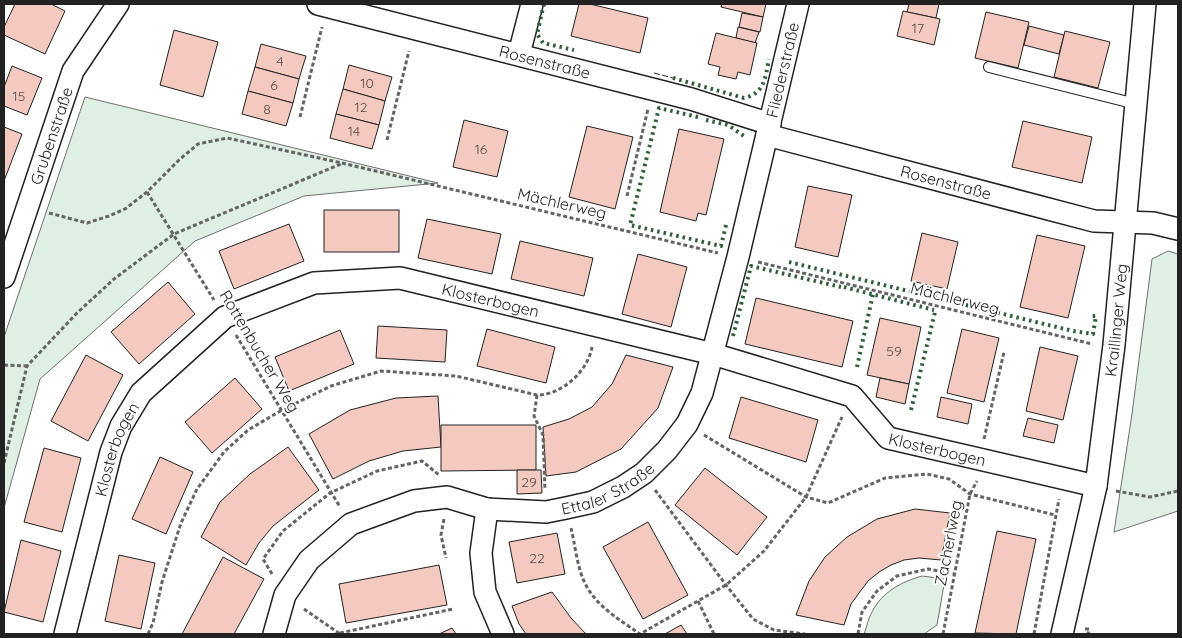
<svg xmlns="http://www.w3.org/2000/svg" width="1182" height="638" viewBox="0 0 1182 638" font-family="Quicksand,sans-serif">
  <rect width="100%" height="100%" fill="#fff"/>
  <g fill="#e0efe3" stroke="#6f6f6f">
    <path d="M85 97 438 183 304 196 195 241 40 379 4 508V337Z"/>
    <path d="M1168 251 1178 254V511L1114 532 1132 414 1152 259Z"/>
    <path d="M922 576 945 579 937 625 924 634H864C867 627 868 618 872 612 882 592 901 582 922 576Z"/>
  </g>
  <g fill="#f3c9c0" stroke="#222">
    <path d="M15 4H51L65 11 45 54 4 35V27Z"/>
    <path d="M579 4H590L648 18 640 53 571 36Z"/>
    <path d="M722 4H766L763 17 721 7Z"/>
    <path d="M909 4H939L936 18 907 12Z"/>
    <path d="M903 11 940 19 934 45 897 36Z"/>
    <path d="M986 12 1029 22 1018 68 975 58Z"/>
    <path d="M742 13 763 17 760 32 739 27Z"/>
    <path d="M1029 26 1064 35 1059 54 1024 45Z"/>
    <path d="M738 27 759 32 755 43 736 38Z"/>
    <path d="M174 30 218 42 203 97 160 85Z"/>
    <path d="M1065 31 1110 42 1098 88 1054 77Z"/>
    <path d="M716 33 757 43 750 75 738 72 736 79 718 75 720 67 708 64Z"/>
    <path d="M261 44 306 56 299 79 255 67Z"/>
    <path d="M349 65 392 77 385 101 343 89Z"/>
    <path d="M12 66 42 78 27 115 4 106V87Z"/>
    <path d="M255 67 299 79 293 103 248 91Z"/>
    <path d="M343 89 385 101 379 125 336 114Z"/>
    <path d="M248 91 293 103 286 126 242 114Z"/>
    <path d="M336 114 379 125 372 149 330 138Z"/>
    <path d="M464 120 508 131 497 177 453 167Z"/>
    <path d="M1023 121 1092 137 1082 183 1012 167Z"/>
    <path d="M587 126 633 137 615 209 569 197Z"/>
    <path d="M4 127 22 134 4 181Z"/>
    <path d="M679 129 724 139 706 215 698 213 696 221 660 212Z"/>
    <path d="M808 186 852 195 838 257 795 247Z"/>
    <rect x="324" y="210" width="75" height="42"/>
    <path d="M427 219 501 234 492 274 418 258Z"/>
    <path d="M289 224 304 261 234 289 219 251Z"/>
    <path d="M922 233 958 242 947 289 911 281Z"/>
    <path d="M1037 235 1085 246 1068 318 1020 307Z"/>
    <path d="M520 241 593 258 584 296 511 279Z"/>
    <path d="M638 254 687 267 671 327 622 314Z"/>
    <path d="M168 282 195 314 139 364 111 332Z"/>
    <path d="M756 298 853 321 842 367 745 344Z"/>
    <path d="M880 318 921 327 909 384 867 375Z"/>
    <path d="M378 326 447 330 445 362 376 358Z"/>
    <path d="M487 329 555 347 546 383 477 366Z"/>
    <path d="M962 329 999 338 984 402 947 393Z"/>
    <path d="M340 330 354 364 289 391 275 357Z"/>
    <path d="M1040 347 1078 356 1063 420 1026 411Z"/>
    <path d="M86 355 123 375 88 441 51 421Z"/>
    <path d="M626 355 673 367 658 408 621 449 576 472 546 476 543 427 569 419 592 407 612 384Z"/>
    <path d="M235 378 262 409 212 453 185 422Z"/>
    <path d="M880 378 909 384 905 404 876 397Z"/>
    <path d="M438 396 441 447 403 451 369 461 333 479 309 434 350 410 396 398Z"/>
    <path d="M741 397 818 420 806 462 729 438Z"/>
    <path d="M941 397 972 404 968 424 937 417Z"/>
    <path d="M1028 418 1058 425 1054 443 1023 436Z"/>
    <path d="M441 425H536V470L441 471Z"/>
    <path d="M288 447 319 490 273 526 259 543 246 565 201 537 220 502 250 474Z"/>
    <path d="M44 448 81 458 62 532 24 522Z"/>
    <path d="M160 457 193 472 166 534 132 519Z"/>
    <path d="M705 468 767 517 737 555 675 505Z"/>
    <path d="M517 470H541L542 493 517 494Z"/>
    <path d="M915 509 950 513 941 560 919 558 904 560 891 565 879 572 868 581 859 593 851 604 844 625 796 615 809 581 825 557 847 537 877 519Z"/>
    <path d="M648 522 688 595 643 619 603 547Z"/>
    <path d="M997 531 1036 539 1016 634 975 633Z"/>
    <path d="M557 533 565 574 517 583 509 542Z"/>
    <path d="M21 540 61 551 43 622 4 612Z"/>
    <path d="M119 555 155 563 141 629 105 621Z"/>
    <path d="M223 557 264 579 234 634H182Z"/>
    <path d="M439 565 447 605 346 623 339 584Z"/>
    <path d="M552 592 571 618 586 634H526L519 624 512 606Z"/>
    <path d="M681 625 687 634H665Z"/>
    <path d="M452 628 456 634H439Z"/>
  </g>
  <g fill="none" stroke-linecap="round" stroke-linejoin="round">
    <defs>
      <path id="service" d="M989 67 1136 104"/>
      <g id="minor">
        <path id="s1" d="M318 4 691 99 770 124"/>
        <path d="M519 54 532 4"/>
        <path id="s2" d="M767 135 1094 221 1153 223 1178 229"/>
        <path id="s3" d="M4 277 73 71 118 4"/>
        <path d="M487 509 481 553 485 592 503 634"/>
        <path id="s4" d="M65 634 111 452 121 426 141 393 225 317 314 283 400 278 713 354 852 396 888 438 1096 486"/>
        <path id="s5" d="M274 634 285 595 309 560 351 524 414 501 447 497 487 509 546 512 566 508 593 502 623 487 644 473 667 450 687 424 702 393 738 257 798 4"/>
        <path id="s6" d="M1062 634 1096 486 1114 345 1145 4"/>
      </g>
    </defs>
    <use href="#service" stroke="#222" stroke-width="12"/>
    <use href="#minor" stroke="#222" stroke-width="24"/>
    <g stroke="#646464" stroke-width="3" stroke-dasharray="4 2.5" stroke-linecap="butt">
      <path d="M300 117 322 27"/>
      <path d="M387 140 409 51"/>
      <path d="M147 192 214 300"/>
      <path d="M627 196 648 109"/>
      <path d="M49 213 87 223 109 216 125 209 147 192 179 160 198 144 227 138 342 163 718 253"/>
      <path d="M758 262 1092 344"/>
      <path d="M236 335 340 507"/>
      <path d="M4 365 27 366"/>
      <path d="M537 395 534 416 543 435 545 490"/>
      <path d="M704 435 806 497 828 503 885 478 927 474 949 479 970 494 1055 515"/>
      <path d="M984 439 1004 352"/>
      <path d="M4 463 27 366 77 313 114 279 174 234 341 164"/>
      <path d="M655 490 726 585 753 619 774 630 805 634"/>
      <path d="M1116 491 1150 497 1178 491"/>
      <path d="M444 519 441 535 446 558"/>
      <path d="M571 528C575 544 577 566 584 581 594 605 620 620 640 634L726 585 764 551 806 497 842 417"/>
      <path d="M272 574 263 559 283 531 330 493 377 471 422 461 439 475"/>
      <path d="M698 601 714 634"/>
      <path d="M304 609 340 634"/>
      <path d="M1085 629H1089L1088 634"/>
      <path d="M340 633 453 609"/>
      <path d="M148 634 153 623 162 582 181 523 197 489 224 452 248 430 282 410 331 386 381 371 456 376 537 395C562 395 588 371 592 347"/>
      <path d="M858 634 862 612 877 591 897 576 928 569 954 574"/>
      <path d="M943 634 970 494 977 481"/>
      <path d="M1034 634 1059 499"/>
    </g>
    <use href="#service" stroke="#fff" stroke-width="10"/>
    <use href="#minor" stroke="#fff" stroke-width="21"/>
    <g stroke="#2f5e38" stroke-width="4" stroke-dasharray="2.5 4" stroke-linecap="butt">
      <path d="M544 4 537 34 543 43 574 50"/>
      <path d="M673 78 744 98C765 93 765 78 769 59"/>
      <path d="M698 117 659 108 630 225 721 246 726 225"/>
      <path d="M706 120 728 125 744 136"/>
      <path d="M789 262 1073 331 1093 334 1096 316H1091"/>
      <path d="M844 287 934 310"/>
      <path d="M733 336 751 266 841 287"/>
      <path d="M857 367 873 294"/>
      <path d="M911 410 935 312"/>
    </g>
    <path stroke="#222" stroke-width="1" stroke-dasharray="6 2.5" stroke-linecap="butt" d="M654 73 673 78"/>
  </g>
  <g text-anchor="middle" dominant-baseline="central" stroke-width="4" stroke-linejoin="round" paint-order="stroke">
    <g font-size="14" fill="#564c4a">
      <text x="918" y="28">17</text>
      <text x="280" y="61">4</text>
      <text x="367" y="83">10</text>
      <text x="274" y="85">6</text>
      <text x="19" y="96">15</text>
      <text x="361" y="107">12</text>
      <text x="267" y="109">8</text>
      <text x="354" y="131">14</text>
      <text x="481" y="149">16</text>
      <text x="894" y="351">59</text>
      <text x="529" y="482">29</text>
      <text x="537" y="558">22</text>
    </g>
    <g font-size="16" fill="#222" stroke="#fff">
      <text stroke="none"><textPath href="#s1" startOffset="234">Rosenstraße</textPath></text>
      <text stroke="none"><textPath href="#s5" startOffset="879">Fliederstraße</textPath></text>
      <text stroke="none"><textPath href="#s3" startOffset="149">Grubenstraße</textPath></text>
      <text stroke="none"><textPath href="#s2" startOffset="185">Rosenstraße</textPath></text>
      <text transform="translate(562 203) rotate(13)">Mächlerweg</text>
      <text transform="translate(955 298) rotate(14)">Mächlerweg</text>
      <text stroke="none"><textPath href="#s4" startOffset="642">Klosterbogen</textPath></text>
      <text stroke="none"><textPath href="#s6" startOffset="319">Kraillinger Weg</textPath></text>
      <text transform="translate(260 351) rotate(59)">Rottenbucher Weg</text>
      <text stroke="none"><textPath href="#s4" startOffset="1122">Klosterbogen</textPath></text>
      <text stroke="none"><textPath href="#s4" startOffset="192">Klosterbogen</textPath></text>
      <text stroke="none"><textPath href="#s5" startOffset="406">Ettaler Straße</textPath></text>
      <text transform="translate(948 543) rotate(-79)">Zacherlweg</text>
    </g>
  </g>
  <rect width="1182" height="638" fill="none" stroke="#222222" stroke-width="10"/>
</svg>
